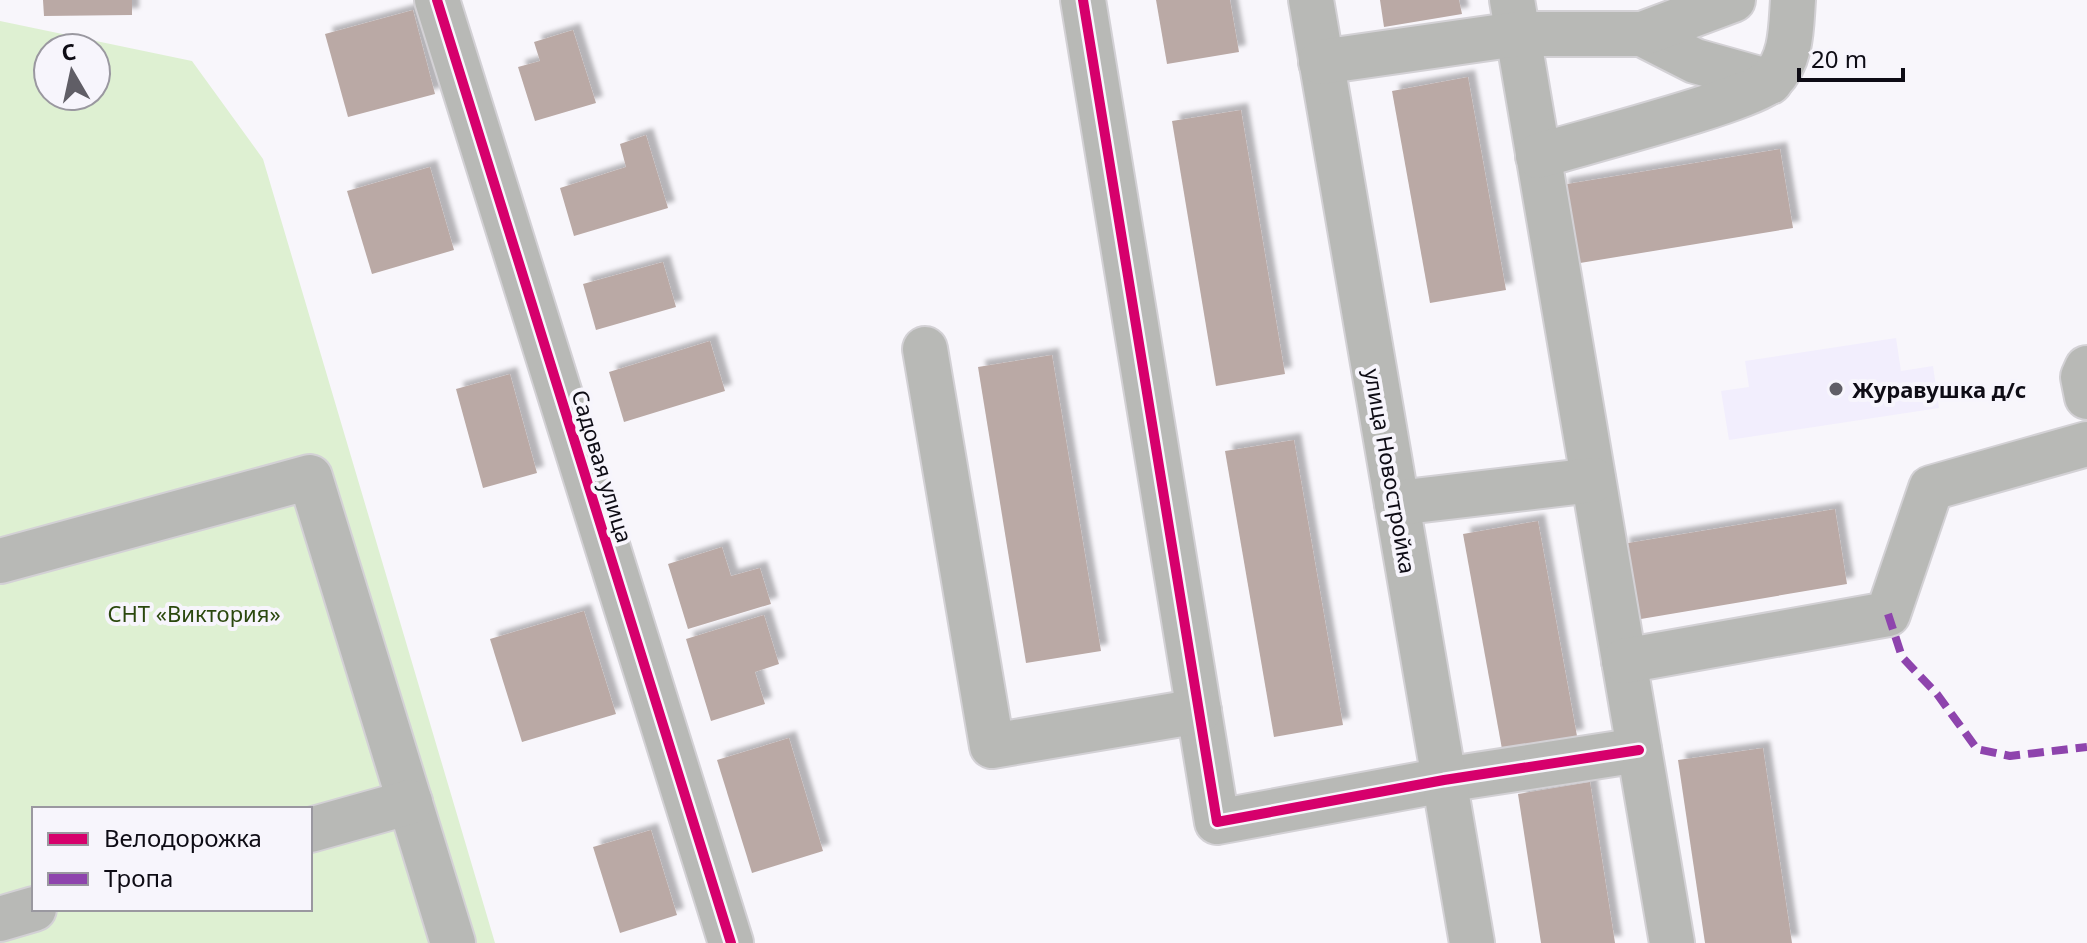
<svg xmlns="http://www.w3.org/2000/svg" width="2087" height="943" viewBox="0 0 2087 943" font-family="'Noto Sans',sans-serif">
  <defs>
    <filter id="shadow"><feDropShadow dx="7" dy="-7" stdDeviation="2" flood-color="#0004"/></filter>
  </defs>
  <rect width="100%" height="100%" fill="#f8f6fb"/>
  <path fill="#f2eefd" d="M1896 338 1901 371 1933 366 1939 408 1729 440 1721 391 1749 387 1745 361Z"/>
  <path fill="#def0d2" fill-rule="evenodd" d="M0 21 192 61 263 159 495 943H0ZM48 48H96V96H48ZM34 809H310V909H34Z"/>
  <g fill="#baa9a5" filter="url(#shadow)">
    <path d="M43 0H132V15L44 16Z"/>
    <path d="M1156 0H1230L1239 52 1167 64Z"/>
    <path d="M1380 0H1459L1462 14 1384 27Z"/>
    <path d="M413 10 435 94 348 117 325 34Z"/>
    <path d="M573 30 596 103 535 121 518 67 540 61 534 42Z"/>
    <path d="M1468 77 1506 290 1430 303 1392 91Z"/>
    <path d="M1241 110 1285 374 1216 386 1172 121Z"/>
    <path d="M646 135 668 208 574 236 560 188 626 167 620 144Z"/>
    <path d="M1780 149 1793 228 1574 264 1561 185Z"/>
    <path d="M430 167 454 250 372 274 347 191Z"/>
    <path d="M663 262 676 307 596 330 583 284Z"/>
    <path d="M710 341 725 391 624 422 609 372Z"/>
    <path d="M1052 355 1101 651 1026 663 978 367Z"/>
    <path d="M510 374 537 473 483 488 456 389Z"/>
    <path d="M1294 440 1343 725 1274 737 1225 451Z"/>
    <path d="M1835 509 1847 584 1635 620 1622 544Z"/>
    <path d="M1538 521 1577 736 1502 749 1463 534Z"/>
    <path d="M722 547 731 576 760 568 771 604 688 629 668 564Z"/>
    <path d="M584 611 616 714 522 742 490 639Z"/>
    <path d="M764 615 779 664 755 672 765 704 711 721 686 639Z"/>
    <path d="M789 738 823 851 752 873 717 760Z"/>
    <path d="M1763 748 1792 943H1705L1678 760Z"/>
    <path d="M1590 782 1615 943H1541L1518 794Z"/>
    <path d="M651 830 677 915 620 933 593 847Z"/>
  </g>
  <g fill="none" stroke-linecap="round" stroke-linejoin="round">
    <defs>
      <g id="minor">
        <path d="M437 0 731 943"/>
        <path d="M1083 0 1217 822 1444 780 1639 750"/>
        <path d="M1311 0 1472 943"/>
        <path d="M1512 0 1672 943"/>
        <path d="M1642 34 1695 61 1770 82"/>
        <path d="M1321 62 1517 34H1642L1733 0"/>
        <path d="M1538 156C1577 144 1751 100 1771 80 1792 59 1791 28 1793 0"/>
        <path d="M925 349 992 746 1199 711"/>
        <path d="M2087 368 2083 377 2087 397"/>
        <path d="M1397 503 1593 480"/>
        <path d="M0 561 310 477 453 943"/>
        <path d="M1624 661 1888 614 1931 488 2087 444"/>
        <path d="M310 830 410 802"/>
        <path d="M0 919 34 909"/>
      </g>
    </defs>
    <use href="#minor" stroke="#d3d1d5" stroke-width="48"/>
    <use href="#minor" stroke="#b8b9b6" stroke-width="44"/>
    <path stroke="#8e44ad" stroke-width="8" stroke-dasharray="16 8" stroke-linecap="butt" d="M1888 614 1902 657 1937 694 1977 749 2010 756 2087 747"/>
    <defs>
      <g id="cycleway">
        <path d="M437 0 731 943"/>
        <path d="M1083 0 1217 822 1444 780 1639 750"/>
      </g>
    </defs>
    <use href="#cycleway" stroke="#f7f5fc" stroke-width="15"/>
    <use href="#cycleway" stroke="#d6006c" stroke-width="10"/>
  </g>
  <circle fill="#605e66" stroke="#f7f5fc" stroke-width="3" cx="1836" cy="389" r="8"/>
  <g text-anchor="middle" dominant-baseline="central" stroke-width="8" stroke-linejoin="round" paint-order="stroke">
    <g font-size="22" font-weight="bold" fill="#0e0c15" stroke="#f7f5fc" text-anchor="start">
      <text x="1852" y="389">Журавушка д/с</text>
    </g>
    <g font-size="22" fill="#0e0c15" stroke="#f7f5fc">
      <text transform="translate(603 466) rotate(73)">Садовая улица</text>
      <text transform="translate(1391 471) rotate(80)">улица Новостройка</text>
    </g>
    <g font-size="22" fill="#2b480e" stroke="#f7f5fc">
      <text x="194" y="613">СНТ «Виктория»</text>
    </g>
  </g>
  <rect x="32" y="807" width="280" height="104" fill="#f7f5fc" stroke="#9a98a0" stroke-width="2"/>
  <rect x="48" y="833" width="40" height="12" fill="#d6006c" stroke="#9a98a0" stroke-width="2"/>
  <text x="104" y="847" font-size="24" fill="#0e0c15">Велодорожка</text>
  <rect x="48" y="873" width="40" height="12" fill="#8e44ad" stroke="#9a98a0" stroke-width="2"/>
  <text x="104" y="887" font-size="24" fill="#0e0c15">Тропа</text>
  <g transform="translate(72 72) rotate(351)"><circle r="38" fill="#f7f5fc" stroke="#9a98a0" stroke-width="2"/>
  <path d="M0-6L14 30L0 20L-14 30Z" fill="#605e66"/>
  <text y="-12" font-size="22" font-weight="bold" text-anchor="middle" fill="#0e0c15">С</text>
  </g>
  <path d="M1799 68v12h104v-12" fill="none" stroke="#0e0c15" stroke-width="4"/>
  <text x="1811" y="68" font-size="24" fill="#0e0c15" stroke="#f7f5fc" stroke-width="6" paint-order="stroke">20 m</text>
</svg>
